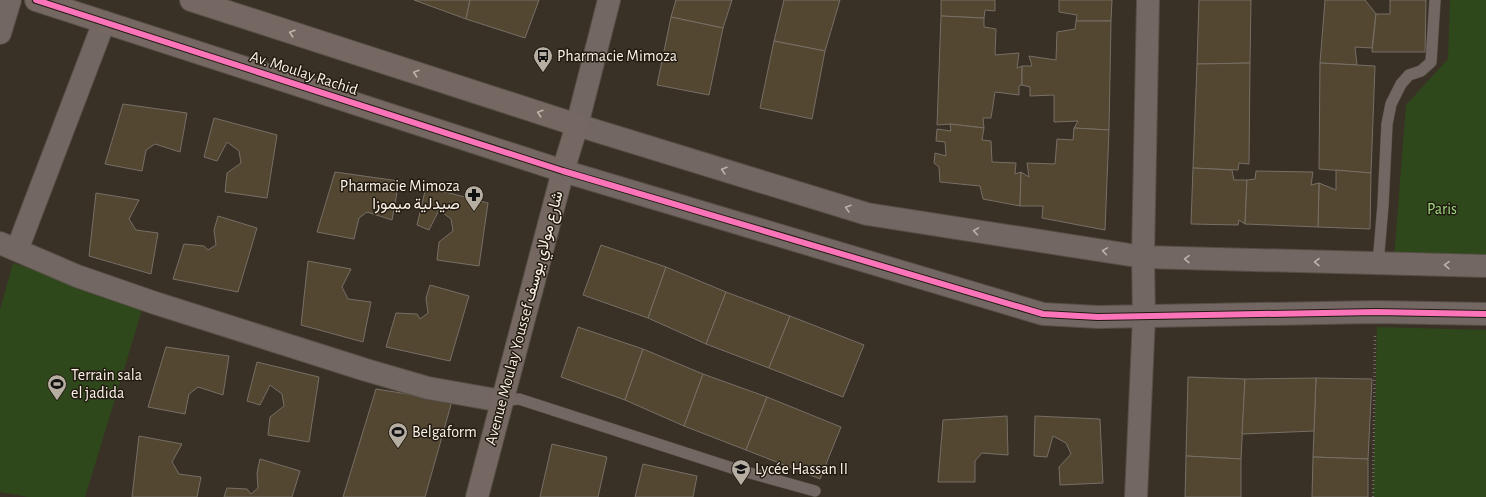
<svg xmlns="http://www.w3.org/2000/svg" width="1486" height="497" viewBox="0 0 1486 497" font-family="'Alegreya Sans',Vazirmatn,sans-serif">
  <rect width="100%" height="100%" fill="#393126"/>
  <g fill="#2f481b">
    <path d="M1450 0H1486V259H1394L1406 105 1448 59Z"/>
    <path d="M13 263 143 307 85 497H28L0 492V310Z"/>
    <path d="M1377 327 1486 330V497H1373Z"/>
  </g>
  <g fill="#534732" stroke="#776f66">
    <path d="M414 0H470L466 19Z"/>
    <path d="M470 0H539L525 38 466 19Z"/>
    <path d="M676 0H732L723 28 671 17Z"/>
    <path d="M784 0H840L825 51 774 41Z"/>
    <path d="M941 0H995V11L985 10 984 18 941 16Z"/>
    <path d="M1059 0H1112L1111 21H1076L1077 15 1059 12Z"/>
    <path d="M1199 0H1251L1250 63 1197 64Z"/>
    <path d="M1325 0H1365L1376 14 1372 48 1355 47 1357 65 1320 63Z"/>
    <path d="M1390 0H1426L1425 52H1372L1376 14H1390Z"/>
    <path d="M941 16 984 18V27L996 29 995 55 1019 53 1017 68 1022 66V85L1019 86V95L995 92 991 118H983L984 128 950 124 937 125Z"/>
    <path d="M671 17 723 28 709 95 657 85Z"/>
    <path d="M1076 21H1111L1109 130 1074 128 1078 121 1054 122V95L1030 96V87L1022 85V66H1032L1029 56 1056 60 1057 32 1075 29Z"/>
    <path d="M774 41 825 51 812 119 760 108Z"/>
    <path d="M1250 63 1249 164 1239 163 1238 170 1193 168 1197 64Z"/>
    <path d="M1320 63 1375 66 1371 173 1319 169Z"/>
    <path d="M123 104 187 113 180 152 155 144 146 150 142 171 105 164Z"/>
    <path d="M214 118 277 135 267 198 225 192 227 173 241 163 239 151 227 142 217 161 204 157Z"/>
    <path d="M950 124 984 128 982 140 991 141 992 162 1016 163 1015 174 1021 172 1020 206 983 199 980 186 940 182 939 167 934 163 935 153 946 156 945 142 936 141 937 129 951 131Z"/>
    <path d="M1074 128 1109 130 1105 230 1042 218 1043 206H1020L1021 172 1029 177 1027 163 1055 164 1057 139 1073 140Z"/>
    <path d="M1193 168 1232 170 1234 180H1247L1245 224 1239 220 1238 225 1191 224Z"/>
    <path d="M1336 170 1371 173 1370 229 1318 227 1319 183 1336 190Z"/>
    <path d="M1256 171 1313 172 1311 185 1319 183 1318 227 1245 224 1247 180 1255 179Z"/>
    <path d="M335 172 399 181 392 220 367 212 359 218 354 239 317 232Z"/>
    <path d="M426 187 488 203 479 266 437 260 439 242 453 231 451 219 439 210 429 230 417 225Z"/>
    <path d="M96 193 139 200 129 219 136 230 158 233 151 274 89 256Z"/>
    <path d="M218 216 257 228 238 292 173 279 184 244 204 246 208 250 216 245 214 230Z"/>
    <path d="M601 245 666 267 648 318 583 295Z"/>
    <path d="M308 261 351 269 342 287 348 299 371 302 363 342 301 325Z"/>
    <path d="M666 267 726 292 706 344 648 318Z"/>
    <path d="M430 285 469 296 450 361 386 347 396 313 417 314 420 319 428 313 426 298Z"/>
    <path d="M726 292 790 316 769 368 706 344Z"/>
    <path d="M790 316 864 345 843 397 769 368Z"/>
    <path d="M578 327 643 349 625 400 561 377Z"/>
    <path d="M166 347 229 356 223 395 198 387 189 394 185 414 148 407Z"/>
    <path d="M643 349 703 374 684 426 625 400Z"/>
    <path d="M257 362 319 377 309 442 268 435 270 417 284 406 282 394 270 385 260 405 247 401Z"/>
    <path d="M703 374 767 397 746 450 684 426Z"/>
    <path d="M1188 377 1245 379 1241 459 1186 456Z"/>
    <path d="M1316 378 1372 379 1368 459 1313 457Z"/>
    <path d="M1316 378 1314 431 1242 434 1245 379Z"/>
    <path d="M376 389 452 401 425 497H343Z"/>
    <path d="M767 397 841 427 820 479 746 450Z"/>
    <path d="M1007 416 1008 455 982 453 975 461V482H938L943 420Z"/>
    <path d="M1035 416 1100 419 1103 483 1060 485 1059 467 1071 454 1066 443 1053 436 1047 457 1034 456Z"/>
    <path d="M139 436 182 444 172 462 179 474 201 477 197 497H132Z"/>
    <path d="M552 444 607 457 598 497H540Z"/>
    <path d="M1186 456 1241 459V497H1185Z"/>
    <path d="M1313 457 1368 459V497H1312Z"/>
    <path d="M260 459 300 471 292 497H224L227 488 247 489 251 494 258 488 257 473Z"/>
    <path d="M643 464 697 476 693 497H635Z"/>
  </g>
  <g fill="none" stroke-linecap="round" stroke-linejoin="round">
    <defs>
      <g id="lane">
        <path d="M1378 264 1383 205 1387 124 1391 104 1401 84 1409 75 1421 71 1431 62 1435 0"/>
        <path d="M502 401 519 399 732 468 815 491"/>
      </g>
      <g id="street">
        <path d="M609 0 577 125 867 214 1143 257 1486 266"/>
        <path d="M0 33 10 0"/>
        <path d="M563 171 1043 314 1098 317 1376 312 1486 314"/>
        <path d="M0 243 77 276 155 303 366 370 428 388 502 401"/>
        <path d="M17 250 104 22"/>
        <path d="M1136 497 1144 317 1143 257 1148 0"/>
      </g>
      <g id="secondary">
        <path d="M36 0 563 171"/>
        <path d="M191 0 577 125 563 171 477 497"/>
      </g>
    </defs>
    <use href="#lane" stroke="#564f46" stroke-width="12"/>
    <use href="#street" stroke="#564f46" stroke-width="24"/>
    <use href="#secondary" stroke="#564f46" stroke-width="24"/>
    <path stroke="#746c67" stroke-width="2.5" stroke-dasharray="1 3" stroke-linecap="butt" d="M1373 497 1375 336"/>
    <use href="#lane" stroke="#726762" stroke-width="11"/>
    <use href="#street" stroke="#726762" stroke-width="22"/>
    <use href="#secondary" stroke="#756862" stroke-width="22"/>
    <defs>
      <path id="cycleway" d="M36 0 563 171 1043 314 1098 317 1376 312 1486 314"/>
    </defs>
    <use href="#cycleway" stroke="#221b12" stroke-width="8"/>
    <use href="#cycleway" stroke="#fb73b8" stroke-width="6"/>
  </g>
  <defs><path id="oneway-chevron" d="M-2-3.5L2.5 0L-2 3.5" fill="none" stroke-width="1.6" stroke-linecap="round" stroke-linejoin="round"/></defs>
  <g stroke="#bfb3aa">
    <use href="#oneway-chevron" transform="translate(292 33) rotate(-162)"/>
    <use href="#oneway-chevron" transform="translate(416 73) rotate(-162)"/>
    <use href="#oneway-chevron" transform="translate(540 113) rotate(-162)"/>
  </g>
  <g stroke="#bdb3aa">
    <use href="#oneway-chevron" transform="translate(724 170) rotate(-163)"/>
    <use href="#oneway-chevron" transform="translate(848 208) rotate(-163)"/>
    <use href="#oneway-chevron" transform="translate(976 231) rotate(-171)"/>
    <use href="#oneway-chevron" transform="translate(1105 251) rotate(-171)"/>
    <use href="#oneway-chevron" transform="translate(1187 259) rotate(-178)"/>
    <use href="#oneway-chevron" transform="translate(1317 262) rotate(-179)"/>
    <use href="#oneway-chevron" transform="translate(1447 265) rotate(-179)"/>
  </g>
  <defs>
    <symbol id="bus-pin" viewBox="-11 -11 22 30"><path d="M0 17L-7.5 6A9.5 9.5 0 1 1 7.5 6Z" fill="#b7aea2" stroke="#221b12"/><path d="M-5-6H5V4H4V6H2V4H-2V6H-4V4H-5ZM-3.5-4V0h7V-4ZM-3.5 1.2v1.5H-2V1.2ZM2 1.2v1.5H3.5V1.2Z" fill="#111"/></symbol>
    <symbol id="pharmacy-pin" viewBox="-11 -11 22 30"><path d="M0 17L-7.5 6A9.5 9.5 0 1 1 7.5 6Z" fill="#b7aea2" stroke="#221b12"/><path d="M-2-6h4v4h4v4h-4v4h-4v-4h-4v-4h4Z" fill="#111"/></symbol>
    <symbol id="stadium-pin" viewBox="-11 -11 22 30"><path d="M0 17L-7.5 6A9.5 9.5 0 1 1 7.5 6Z" fill="#b7aea2" stroke="#221b12"/><path d="M0-5a6.5 5 0 1 0 0 10a6.5 5 0 1 0 0-10ZM-3.5-1.8h7v3.6h-7Z" fill="#111"/></symbol>
    <symbol id="school-pin" viewBox="-11 -11 22 30"><path d="M0 17L-7.5 6A9.5 9.5 0 1 1 7.5 6Z" fill="#b7aea2" stroke="#221b12"/><path d="M0-5L7-2L0 1L-7-2ZM-4 1L0 2.5L4 1V4Q0 6-4 4Z" fill="#111"/></symbol>
  </defs>
  <g fill-rule="evenodd">
    <use href="#bus-pin" x="532" y="45" width="22" height="30"/>
    <use href="#pharmacy-pin" x="463" y="184" width="22" height="30"/>
    <use href="#stadium-pin" x="46" y="373" width="22" height="30"/>
    <use href="#stadium-pin" x="387" y="421" width="22" height="30"/>
    <use href="#school-pin" x="730" y="458" width="22" height="30"/>
  </g>
  <g text-anchor="middle" dominant-baseline="central" stroke-width="3" stroke-linejoin="round" paint-order="stroke">
    <g font-size="16" fill="#fbf1e5" stroke="#221b12" text-anchor="start">
      <text x="557" y="56">Pharmacie Mimoza</text>
      <text x="460" y="186" text-anchor="end">Pharmacie Mimoza<tspan x="460" dy="18">صيدلية ميموزا</tspan></text>
      <text x="71" y="375">Terrain sala<tspan x="71" dy="18">el jadida</tspan></text>
      <text x="412" y="432">Belgaform</text>
      <text x="755" y="469">Lycée Hassan II</text>
    </g>
    <g font-size="16" fill="#fbf1e5" stroke="#221b12">
      <text transform="translate(304 73) rotate(18)">Av. Moulay Rachid</text>
      <text transform="translate(524 318) rotate(-75)">Avenue Moulay Youssef شارع مولاي يوسف</text>
    </g>
    <g font-size="16" fill="#9dd87d" stroke="#221b12">
      <text x="1442" y="209">Paris</text>
    </g>
  </g>
</svg>
